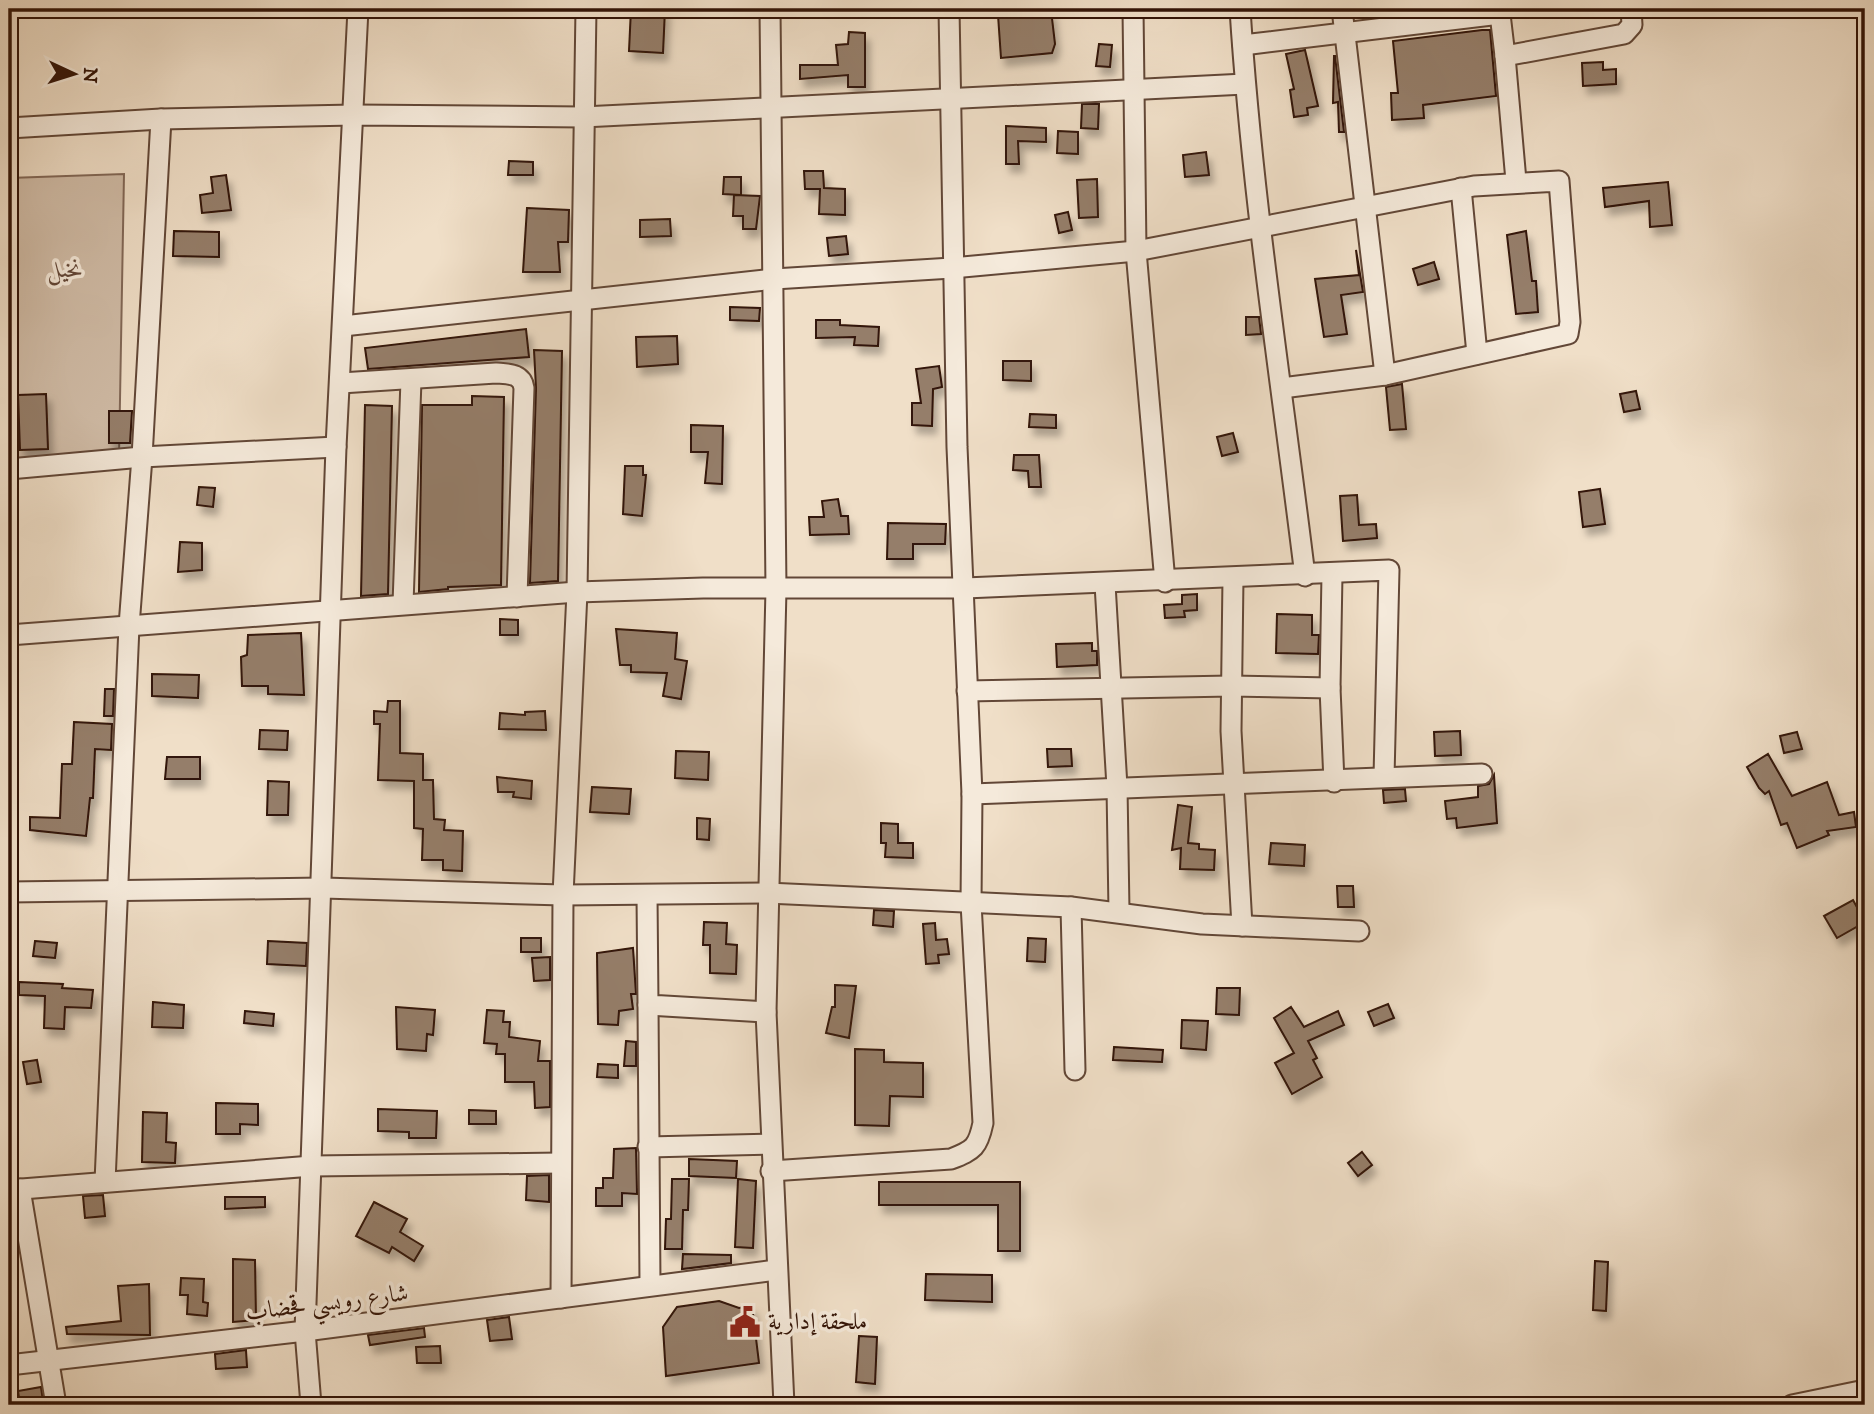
<svg xmlns="http://www.w3.org/2000/svg" width="1874" height="1414" viewBox="0 0 1874 1414" font-family="'IM FELL DW Pica',Amiri,serif">
  <defs>
    <filter id="shadow"><feDropShadow dx="4.5" dy="8" stdDeviation="3.5" flood-color="#0004"/></filter>
  </defs>
  <rect width="100%" height="100%" fill="#f0dfc8"/>
  <filter id="stains"><feTurbulence type="fractalNoise" baseFrequency=".00286" numOctaves="4"/><feColorMatrix values="0 0 0 0 .2 0 0 0 0 .09 0 0 0 0 .02 0 0 0 .5 -.17"/></filter>
  <radialGradient id="worn" r=".72"><stop offset=".6" stop-color="#630" stop-opacity="0"/><stop offset="1" stop-color="#630" stop-opacity=".3"/></radialGradient>
  <path fill="#d0bca7" stroke="#826857" stroke-width="2" d="M124 174 119 456 9 464V178Z"/>
  <g fill="#957e6b" stroke="#331407" stroke-width="2" filter="url(#shadow)">
    <path d="M631 9H665L663 53 629 51Z"/>
    <path d="M1051 10 1055 44 1052 53 1001 58 998 15Z"/>
    <path d="M1482 30H1490L1496 96 1423 105 1424 118 1392 120 1391 93H1398L1393 41Z"/>
    <path d="M849 32 865 33V87H848V75L800 79V65H838L836 45 848 44Z"/>
    <path d="M1099 44 1112 45 1110 67 1096 66Z"/>
    <path d="M1305 50 1318 106 1307 108 1308 115 1294 117 1290 90 1294 89 1286 54Z"/>
    <path d="M1334 56H1335L1344 132H1339L1338 102 1333 103Z"/>
    <path d="M1603 62V70L1616 69V84L1583 86 1582 63Z"/>
    <path d="M1082 104H1099L1098 129 1081 128Z"/>
    <path d="M1006 126 1046 128V142L1018 141 1019 164H1006Z"/>
    <path d="M1058 131 1078 132V154L1057 153Z"/>
    <path d="M1206 152 1209 175 1185 177 1183 155Z"/>
    <path d="M509 161 533 162V175H508Z"/>
    <path d="M804 171H823L824 188 845 189V215L819 214 820 189H805Z"/>
    <path d="M226 175 231 210 202 213 200 195 213 193 211 177Z"/>
    <path d="M724 177H741V195L723 194Z"/>
    <path d="M1097 179 1098 217 1079 218 1077 180Z"/>
    <path d="M1668 182 1672 225 1650 227 1649 201 1605 207 1603 188Z"/>
    <path d="M734 195 760 196 756 229H743V216H733Z"/>
    <path d="M527 208 569 210 568 242H558L560 272H523Z"/>
    <path d="M1068 212 1072 230 1059 233 1055 215Z"/>
    <path d="M670 219 671 236 640 237V220Z"/>
    <path d="M174 231 219 232V257L173 256Z"/>
    <path d="M1526 231 1532 281H1536L1538 312 1516 314 1507 235Z"/>
    <path d="M846 236 848 254 829 256 827 238Z"/>
    <path d="M1356 250 1363 292 1341 295 1347 334 1324 337 1315 279 1359 275Z"/>
    <path d="M1434 262 1439 279 1418 285 1413 269Z"/>
    <path d="M730 307 760 308 759 321 730 320Z"/>
    <path d="M1246 317H1259L1261 334 1246 335Z"/>
    <path d="M816 320H840V325L879 327 878 346 854 345 855 337 816 338Z"/>
    <path d="M526 329 529 357 368 369 365 348Z"/>
    <path d="M677 336 678 364 637 367 636 337Z"/>
    <path d="M534 350 562 351 558 581 530 583 536 388Z"/>
    <path d="M1003 361H1031V381L1003 380Z"/>
    <path d="M939 366 942 387 933 389 932 426 912 425V403H921L916 369Z"/>
    <path d="M1402 384 1406 429 1390 430 1386 387Z"/>
    <path d="M1636 391 1640 409 1624 412 1620 394Z"/>
    <path d="M46 394 48 449 20 450 18 395Z"/>
    <path d="M472 396 504 397 501 585 448 587V589L419 592 422 405H472Z"/>
    <path d="M365 405 392 406 388 594 361 596Z"/>
    <path d="M109 411H132L130 443H109Z"/>
    <path d="M1030 414 1056 415V428L1029 427Z"/>
    <path d="M691 425 723 426 722 484 705 483 708 452H691Z"/>
    <path d="M1233 433 1238 452 1222 456 1217 437Z"/>
    <path d="M1014 455H1039L1041 487H1029L1028 471 1013 470Z"/>
    <path d="M625 466H643V475H646L642 516 623 514Z"/>
    <path d="M199 487 215 488 213 507 197 505Z"/>
    <path d="M1600 489 1605 524 1583 527 1579 492Z"/>
    <path d="M1357 495 1359 525 1376 524 1377 538 1343 541 1340 496Z"/>
    <path d="M838 499 841 516H848L849 534 810 535 809 517H824L822 501Z"/>
    <path d="M888 523 946 524 945 544H913V559H887Z"/>
    <path d="M180 542 202 543V570L178 572Z"/>
    <path d="M1197 594V610L1184 611 1185 617 1165 618 1164 605 1182 604V595Z"/>
    <path d="M1277 614 1312 615V635H1319L1318 654 1276 653Z"/>
    <path d="M500 619 518 620V635H500Z"/>
    <path d="M616 629 677 633 675 659 687 661 681 699 663 696 667 673 631 672V665H620Z"/>
    <path d="M301 633 304 695 268 694V686H242L241 657 247 655 248 635Z"/>
    <path d="M1092 643V651H1097V665L1057 667 1056 644Z"/>
    <path d="M152 674 199 675 198 698 152 696Z"/>
    <path d="M105 689H114L113 716H104Z"/>
    <path d="M388 701H400V753L423 754V780H433L434 819 445 820 444 830 463 831 462 871 443 870V860H422L423 829 414 828V781L378 780 380 724H374V711L387 712Z"/>
    <path d="M545 711 546 730 499 729 500 713 525 715V712Z"/>
    <path d="M74 722 112 724 111 750 95 749 93 798H90L86 836 30 830V817L60 818 62 764H72Z"/>
    <path d="M260 730 288 731 287 750 259 749Z"/>
    <path d="M1460 731 1461 755 1435 756 1434 732Z"/>
    <path d="M1797 732 1802 749 1784 753 1780 736Z"/>
    <path d="M1047 749H1071L1072 766 1048 767Z"/>
    <path d="M676 751 709 752 708 780 675 778Z"/>
    <path d="M1768 754 1792 796 1827 782 1839 815 1854 812 1856 827 1827 831 1829 835 1797 848 1787 823 1781 825 1769 791 1765 794 1759 788 1747 767Z"/>
    <path d="M167 757H200V779H165Z"/>
    <path d="M1494 775 1497 823 1457 828 1456 818 1447 819 1445 801 1478 797V786L1489 784Z"/>
    <path d="M497 777 532 781 531 799 513 797 514 792H498Z"/>
    <path d="M268 781 289 782 288 815H267Z"/>
    <path d="M592 787 631 789 629 814 590 812Z"/>
    <path d="M1405 789 1406 801 1384 803 1383 790Z"/>
    <path d="M1178 805 1192 807 1188 843 1199 844V849L1215 850 1214 870 1180 869 1181 848 1172 850Z"/>
    <path d="M697 818 710 819 709 840 697 839Z"/>
    <path d="M881 823 898 824V843H913V858L885 857 886 843H881Z"/>
    <path d="M1271 843 1305 845 1304 866 1269 864Z"/>
    <path d="M1337 886H1353L1354 907H1338Z"/>
    <path d="M1853 900 1865 922 1837 938 1824 916Z"/>
    <path d="M874 910 894 911 893 927 873 925Z"/>
    <path d="M704 922 727 923 726 944 737 945 736 974 710 973V945H703Z"/>
    <path d="M935 923 936 940 947 939 949 954 938 955 939 963 926 964 923 924Z"/>
    <rect x="521" y="938" width="20" height="14"/>
    <path d="M1028 938 1046 939 1045 962 1027 961Z"/>
    <path d="M35 941 57 943 55 958 33 956Z"/>
    <path d="M268 941 307 943 306 966 267 964Z"/>
    <path d="M633 948 636 994H631L633 1009 619 1011 618 1025 598 1024 597 953Z"/>
    <path d="M550 957V980L534 981 532 958Z"/>
    <path d="M19 982 63 984 62 988 93 990 91 1008 65 1007 64 1029 44 1028 45 996 19 995Z"/>
    <path d="M835 985 856 986 849 1038 826 1033 832 1007H835Z"/>
    <path d="M1217 988H1240L1239 1015 1216 1014Z"/>
    <path d="M153 1002 184 1005 183 1028 152 1027Z"/>
    <path d="M1388 1004 1394 1018 1374 1026 1368 1012Z"/>
    <path d="M396 1007 435 1010 433 1035 427 1034 426 1051 397 1049Z"/>
    <path d="M1291 1007 1304 1027 1338 1011 1344 1025 1308 1041 1317 1058 1313 1060 1322 1077 1292 1094 1275 1063 1294 1053 1274 1018Z"/>
    <path d="M487 1010 504 1011 503 1022H510L509 1037 540 1041 538 1061H550V1107L535 1108 534 1082H505V1054H496L497 1044 484 1043Z"/>
    <path d="M245 1011 274 1014 273 1026 244 1023Z"/>
    <path d="M1182 1020 1208 1021 1206 1050 1181 1048Z"/>
    <path d="M626 1041 636 1042V1066H624Z"/>
    <path d="M1114 1047 1163 1050 1162 1062 1113 1060Z"/>
    <path d="M855 1049 884 1050V1062L923 1063V1097L890 1096 889 1126 855 1125Z"/>
    <path d="M37 1060 41 1082 27 1084 23 1062Z"/>
    <path d="M598 1064 618 1065V1078L597 1077Z"/>
    <path d="M216 1103 258 1104V1125L240 1124V1134H216Z"/>
    <path d="M378 1109 437 1111 436 1138H409V1132L378 1131Z"/>
    <path d="M469 1110 496 1111V1124H469Z"/>
    <path d="M143 1112 167 1113 166 1142 176 1143 175 1163 142 1162Z"/>
    <path d="M636 1148 637 1194 622 1193V1206H596V1188H603V1178H613L614 1149Z"/>
    <path d="M1362 1152 1372 1165 1358 1176 1348 1163Z"/>
    <path d="M689 1159 737 1161 736 1178 689 1176Z"/>
    <path d="M549 1175V1202L526 1200 527 1176Z"/>
    <path d="M672 1179H689L688 1210H683L682 1249H665L666 1219H671Z"/>
    <path d="M738 1179 756 1181 753 1248 735 1247Z"/>
    <path d="M879 1182H1020V1251H998V1205H879Z"/>
    <path d="M103 1195 105 1216 85 1218 83 1196Z"/>
    <path d="M225 1197H265V1207L225 1209Z"/>
    <path d="M374 1202 407 1219 400 1232 423 1246 414 1261 392 1247 389 1253 356 1236Z"/>
    <path d="M683 1254 731 1255V1263L682 1269Z"/>
    <path d="M233 1259 255 1260 256 1320 233 1322Z"/>
    <path d="M1595 1261 1608 1262 1606 1311 1593 1310Z"/>
    <path d="M926 1274 992 1275V1302L925 1300Z"/>
    <path d="M181 1278 204 1279 203 1302 208 1303 207 1316 187 1314 188 1295H180Z"/>
    <path d="M149 1284 150 1335 67 1334 66 1327 121 1321 118 1286Z"/>
    <path d="M719 1301 739 1308 752 1306 759 1363 666 1376 663 1327 677 1307Z"/>
    <path d="M509 1317 512 1339 490 1341 487 1320Z"/>
    <path d="M424 1328 425 1337 370 1345 368 1335Z"/>
    <path d="M859 1336 877 1337 875 1384 856 1382Z"/>
    <path d="M440 1346 441 1363H417L416 1347Z"/>
    <path d="M246 1350 247 1367 216 1369 215 1354Z"/>
    <path d="M41 1387 43 1401 20 1405 18 1391Z"/>
  </g>
  <g fill="none" stroke-linecap="round" stroke-linejoin="round">
    <defs>
      <g id="minor">
        <path d="M770 9 776 589 766 1012 784 1405"/>
        <path d="M1133 9 1136 251 1165 582"/>
        <path d="M1240 9C1252 198 1282 387 1305 576"/>
        <path d="M1342 9 1385 375"/>
        <path d="M1500 14 1505 56"/>
        <path d="M1243 45 1500 14 1499 9"/>
        <path d="M9 128 161 119 354 115 583 117 1245 84"/>
        <path d="M1516 181 1505 56 1624 34 1632 25 1631 9"/>
        <path d="M1461 188 1477 354"/>
        <path d="M343 326 774 279 952 268 1136 251 1474 186 1559 181 1570 322 1568 334 1385 375 1282 388"/>
        <path d="M341 383 496 373C508 374 522 373 524 388L517 597"/>
        <path d="M9 469 142 457 336 447"/>
        <path d="M1332 574 1330 688 1334 782"/>
        <path d="M1233 578 1231 731 1242 926"/>
        <path d="M1105 584 1117 787 1119 911"/>
        <path d="M403 604 411 380"/>
        <path d="M9 635 577 592 703 588H965L1389 570 1384 777"/>
        <path d="M967 691 1231 686 1330 688"/>
        <path d="M972 794 1482 774"/>
        <path d="M9 892 323 888 563 895 767 893 1071 907 1202 924 1359 931"/>
        <path d="M647 895 648 1005 766 1012"/>
        <path d="M1071 907 1075 1070"/>
        <path d="M648 1005 650 1285"/>
        <path d="M648 1147 770 1144"/>
        <path d="M771 1171 951 1159C974 1150 978 1147 983 1123L971 903 972 794 957 447 949 9"/>
        <path d="M105 1182 129 626 142 457 161 119"/>
        <path d="M20 1189 56 1405"/>
        <path d="M9 1190 312 1166 560 1163"/>
        <path d="M561 1298 563 895 577 592 586 9"/>
        <path d="M9 1365 305 1331 776 1270"/>
        <path d="M311 1405 305 1331 316 1023 336 447 358 9"/>
        <path d="M1792 1405 1865 1390"/>
      </g>
    </defs>
    <use href="#minor" stroke="#624737" stroke-width="23"/>
    <use href="#minor" stroke="#f5eadb" stroke-width="19"/>
  </g>
  <defs>
    <symbol id="civic-bare" viewBox="-9 -9 18 18"><path d="M-.6-6.5H3V-4.5H.6V-3L4-1V1h2V6H-6V1h2V-1L-.6-3ZM-1.2 2.5V6h2.4V2.5Z" fill="#8f2418" stroke="#f5eadb" stroke-width="2.5" paint-order="stroke"/></symbol>
  </defs>
  <g fill-rule="evenodd">
    <use href="#civic-bare" x="723" y="1300" width="44" height="44"/>
  </g>
  <g text-anchor="middle" dominant-baseline="central" stroke-width="7" stroke-linejoin="round" paint-order="stroke">
    <g font-size="24" font-style="italic" fill="#624637" stroke="#f5eadb">
      <text x="65" y="270">نخيل</text>
    </g>
    <g font-size="24" fill="#331407" stroke="#f5eadb">
      <text transform="translate(327 1303) rotate(-7)">شارع رويسي قحضاب</text>
    </g>
    <g font-size="24" fill="#331407" stroke="#f5eadb" text-anchor="start">
      <text x="768" y="1322">ملحقة إدارية</text>
    </g>
  </g>
  <rect width="1874" height="1414" fill="none" stroke="#f0dfc8" stroke-width="35"/>
  <rect x="10" y="10" width="1853" height="1393" fill="none" stroke="#331407" stroke-width="3.5"/>
  <rect x="18" y="18" width="1839" height="1379" fill="none" stroke="#331407" stroke-width="2"/>
  <g transform="translate(74 74) rotate(94)" stroke="#f5eadb" stroke-width="5" paint-order="stroke">
  <path d="M0-5L12 26L0 18L-12 26Z" fill="#331407"/>
  <text y="-10" font-size="19" font-weight="bold" text-anchor="middle" fill="#331407">N</text>
  </g>
  <rect width="100%" height="100%" filter="url(#stains)"/>
  <rect width="100%" height="100%" fill="url(#worn)"/>
</svg>
